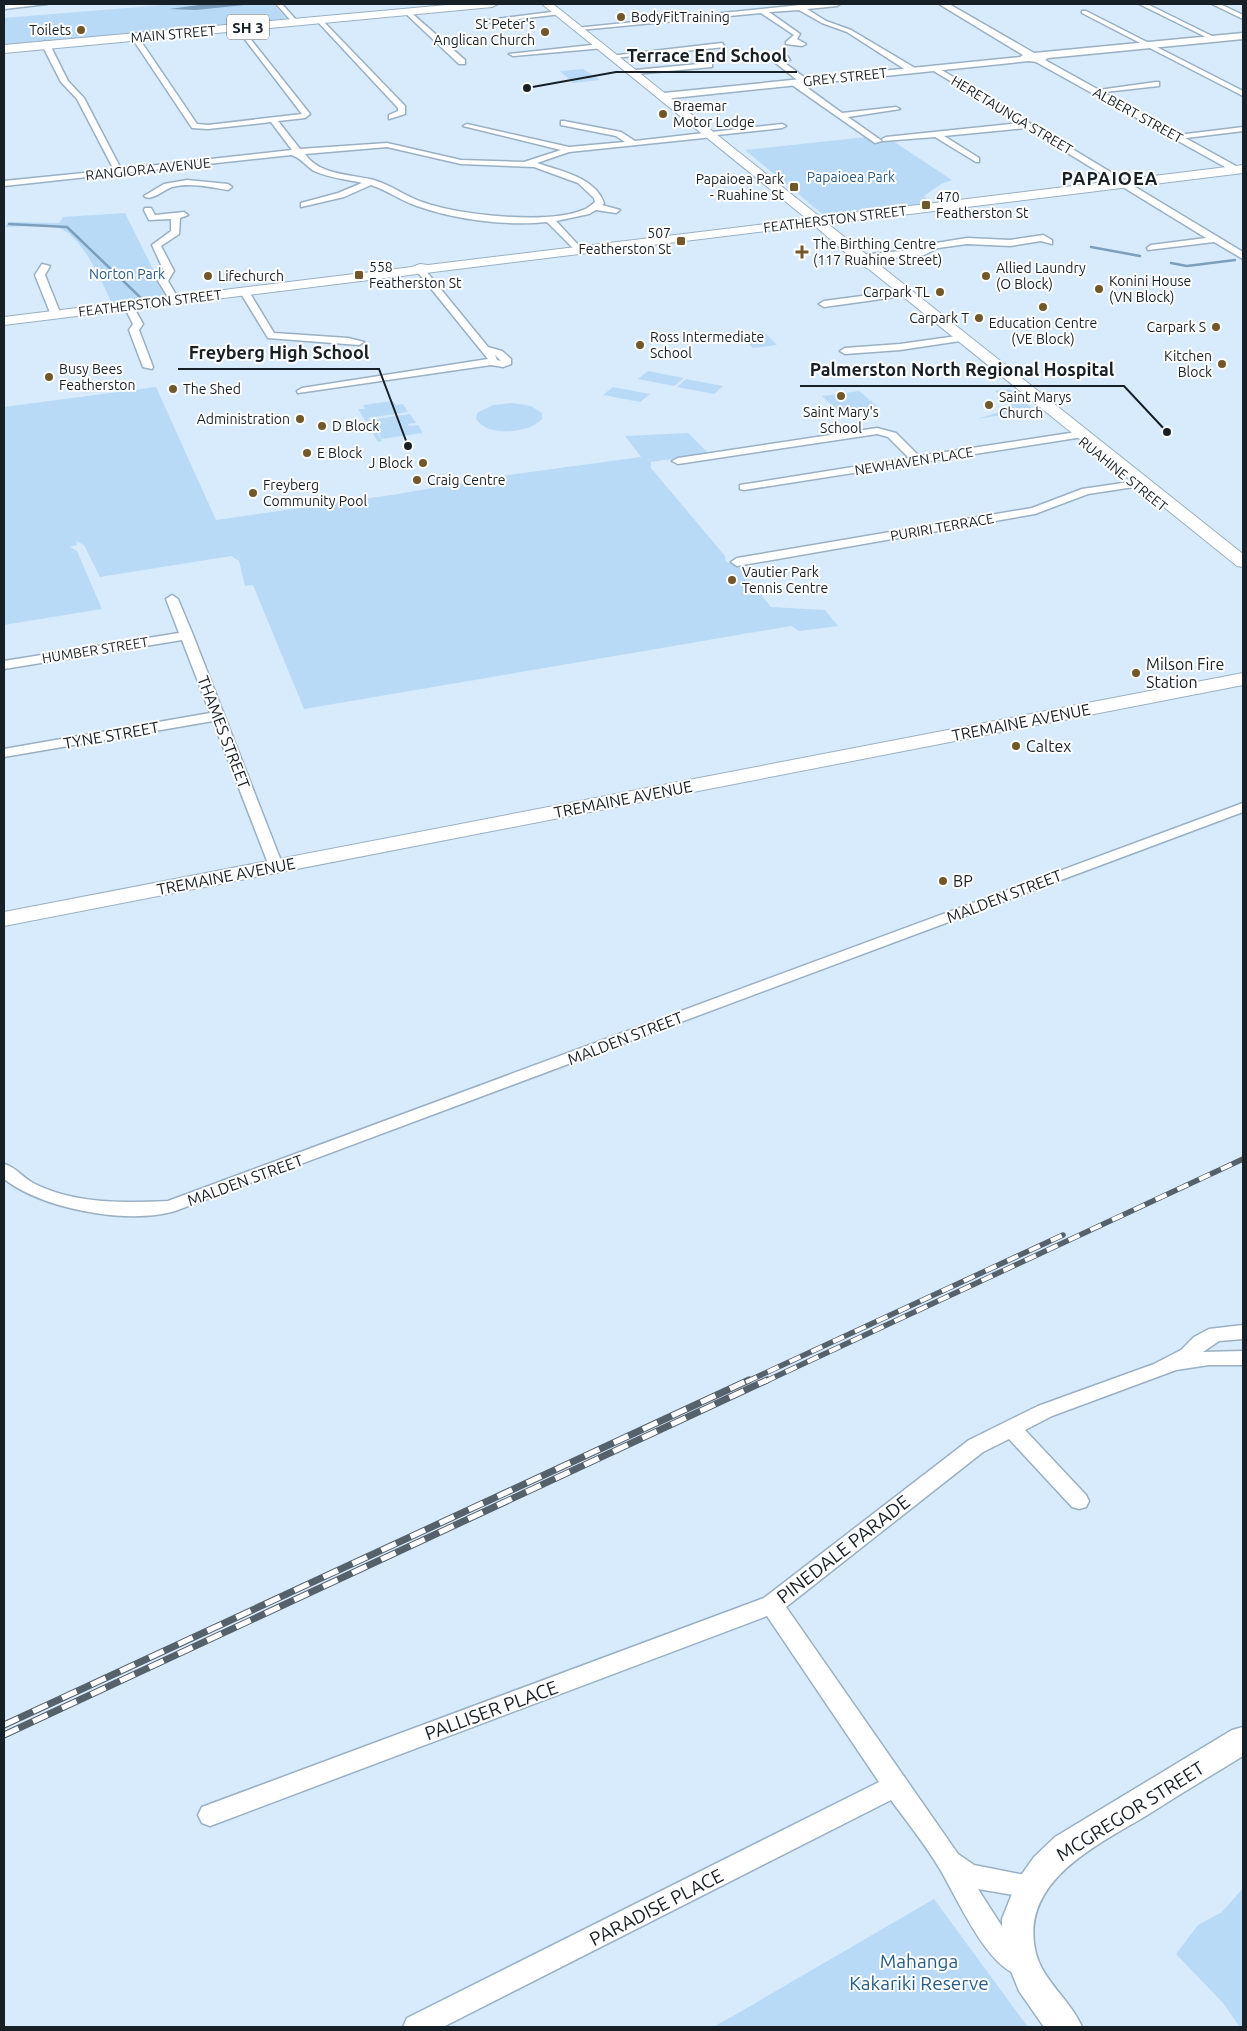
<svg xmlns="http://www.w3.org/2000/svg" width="1247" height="2031" viewBox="0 0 1247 2031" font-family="Ubuntu,sans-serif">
  <rect width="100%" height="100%" fill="#d8ebfc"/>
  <g fill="#b9daf7">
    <path d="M175 4H273L287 19 4 45V18Z"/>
    <path d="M583 69 600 80 573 83 560 71Z"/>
    <path d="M865 137 876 143 893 141 952 180 941 184 924 196 933 205 827 218 745 150Z"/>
    <path d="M125 213 168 299 113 306C102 283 82 232 55 227 39 225 21 227 5 227L9 222 59 223 63 217Z"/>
    <path d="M763 331 777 345 753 348 739 334Z"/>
    <path d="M648 371 684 378 674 386 638 379Z"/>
    <path d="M686 379 723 386 714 394 677 387Z"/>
    <path d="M156 387 216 520 398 494 501 476 641 457 625 436 688 433 709 454 651 462V468L725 556 726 562 737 565 771 607 825 610 838 626 799 631 791 626 304 709 253 585 245 586 239 561 231 556 100 577 84 545 76 541 77 545 70 547 77 551 102 609 4 625V407Z"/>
    <path d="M613 387 650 394 640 402 603 395Z"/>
    <path d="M1010 389 1034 410 977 419 1012 408 1010 405 1011 404 995 391Z"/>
    <path d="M859 391 877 406 839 412 822 396Z"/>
    <path d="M393 401 396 405 403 404 408 412 368 418 382 441 378 442 358 409H365L363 405Z"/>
    <path d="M512 403 531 406 542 413V419C529 434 487 437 476 419L477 413 493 405Z"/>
    <path d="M410 414 416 423 408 424 409 426 418 425 423 433 382 439 370 420Z"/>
    <path d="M1243 1888V2027H1240L1223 2003 1176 1954 1198 1925 1222 1912Z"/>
    <path d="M934 1899 1028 2027H713L733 2016Z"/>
  </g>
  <path fill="#7c9fbd" d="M206 4H254L196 10 169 9Z"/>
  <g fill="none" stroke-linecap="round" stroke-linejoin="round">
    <g stroke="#7c9fbd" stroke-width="2.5">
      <path d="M9 224 67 227 142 299"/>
      <path d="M1091 247 1140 256"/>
      <path d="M1171 263 1187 266 1235 260"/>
    </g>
    <defs>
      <g id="minor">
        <path d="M20 4H47L4 9V5Z"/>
        <path d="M276 4H282L298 22V24H294Z"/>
        <path d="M840 4 837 6 807 9 826 21 851 30 915 68V72H909L847 32 822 23 799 10 769 12 800 34 797 39 806 44 802 46 786 44V42L794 35 761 13 579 30 576 28 800 5Z"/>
        <path d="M1139 4H1147L1218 39 1212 40Z"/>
        <path d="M1212 4H1220L1243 15V19Z"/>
        <path d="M404 10H408L465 60V64H459L404 12Z"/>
        <path d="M559 11 561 14 485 23 482 21Z"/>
        <path d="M1082 11H1086L1243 91V96L1082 13Z"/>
        <path d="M318 20H322L405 106V114L389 119V115L398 111V108L318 22Z"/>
        <path d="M237 27H241L310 114 305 118 278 121 300 149 387 143 461 160 524 162 561 150 463 126 467 124 569 147 625 142 616 136 561 125V121H564L621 132 635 141 782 124 786 126 782 128 717 135 713 137 569 152 537 163C560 171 595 177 604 203L602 205 620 210 616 213 596 210 589 214 556 221 582 249V253L579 254 547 222C506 226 456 220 417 206 401 201 387 190 371 185L344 197 301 207V203L338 193 362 183C346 179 329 178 314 171 306 166 300 157 291 155L4 186V181L114 170 77 99 61 82 41 43 45 41 49 43 68 81 84 98 121 169 292 150 271 122 208 129 192 128 132 38 138 37 197 124 208 125 302 114 237 29ZM387 147 461 164 534 167 578 183 594 198 595 202C591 205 587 209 583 210 548 225 458 215 422 202 405 196 391 185 374 180 351 174 320 176 305 154Z"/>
        <path d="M722 43 725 47 614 58 610 56Z"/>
        <path d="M601 44 604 48 513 56 509 54Z"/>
        <path d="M787 56 790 60 782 61 808 80V84H802L772 60Z"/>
        <path d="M709 63H712V67L635 74 631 72 635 70Z"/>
        <path d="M935 66 1243 252V259L1214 242 1148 250 1147 248 1151 245 1206 238 1027 128 944 136 979 158V162H976L935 137 883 141 882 139 886 137 1020 123 932 70 931 68Z"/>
        <path d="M792 81H798L842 113 896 107 900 109 848 117 882 141 875 143 792 85Z"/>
        <path d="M1156 82H1159V86L1095 93 1091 91Z"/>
        <path d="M1243 127V131L1178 139 1174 137 1178 135Z"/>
        <path d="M187 180 228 184 232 187 228 190C210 187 190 182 172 187 163 190 151 202 144 196L164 184Z"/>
        <path d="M145 208H151L155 215 184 212 188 215 180 218 179 234 161 246 174 271 168 281 179 300 177 302H171L158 281 164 271 152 245 171 231V219L149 220 144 210Z"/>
        <path d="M1043 235 1052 240V244L1041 241 1010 246 967 244 938 248 924 255 860 261 855 258 860 255 922 249 936 243 967 238 1010 240Z"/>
        <path d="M42 264 50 266 45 275 61 315 59 317 51 315 35 275Z"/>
        <path d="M423 270 426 271 488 347 502 351 511 359V364L503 367 491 365 298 393 297 391 302 388 488 359 420 275 418 273ZM495 355 501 361 497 360Z"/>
        <path d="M242 290H248L274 333 348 338 364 342 359 345 268 338 240 292Z"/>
        <path d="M900 291 903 292V296L824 307 819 304 824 301Z"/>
        <path d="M126 304H132L143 324 139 330 153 367 152 369 143 367 129 330 133 324 124 306Z"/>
        <path d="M964 335 967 336V340L900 350 845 354 840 351 845 348 900 344Z"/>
        <path d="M877 428 896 433 919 456 1083 431 1088 434 1083 437 744 490 740 489V485L909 458 888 437 877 434 678 464 672 461 678 458Z"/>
        <path d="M1143 480 1147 481V485L1088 494 1035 514 737 566 731 562 737 558 1032 508 1082 489Z"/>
        <path d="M172 595 178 599 193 635 283 866 281 869H271L269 866 213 721 4 757V749L210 713 182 640 4 669V661L179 633 166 599Z"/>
        <path d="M1243 803V812L175 1211C127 1225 43 1209 4 1179V1164C16 1167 22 1177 33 1183 74 1204 123 1203 168 1201Z"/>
        <path d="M1243 1325V1339L1219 1341 1203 1352 1243 1351V1365H1209L1176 1370 1052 1416 1025 1430 1086 1495 1089 1501 1086 1507 1079 1509 1072 1507 1009 1439 983 1452 786 1607 958 1854 974 1865 1040 1878 1043 1886 1040 1894 1031 1898 978 1889 1003 1928 1025 1953 1029 1962 1025 1971 1016 1974C984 1962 956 1895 938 1866 924 1843 907 1822 891 1800L443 2027H403L407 2018 879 1782 767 1616 210 1826 202 1823 198 1815 202 1807 764 1598 969 1440 1038 1406 1154 1364 1181 1350 1194 1337 1209 1329Z"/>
      </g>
      <g id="tertiary">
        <path d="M939 4H949L1034 53 1243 33V39L1048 58 1045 60 1243 170 1238 173 1234 172 1036 62 1029 61 664 99 659 96 664 93 1020 57 1023 55Z"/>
        <path d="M1243 1727V1756C1212 1775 1180 1794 1149 1814 1100 1844 1021 1879 1035 1949 1040 1979 1071 2000 1082 2027H1044L1019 1991 1002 1949V1919L1017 1881 1034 1857 1055 1837 1232 1730Z"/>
      </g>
      <g id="secondary">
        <path d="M542 4H553L820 217 1243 165V173L828 224 1243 554V567L1237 566 870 270 855 261 814 225 4 325V317L412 267 420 264 428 265 807 219Z"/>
        <path d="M1243 673V685L4 926V912Z"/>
      </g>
      <g id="trunk">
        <path d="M458 4H498L492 7 4 53V45Z"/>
        <path d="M545 4H557L550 8 546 7Z"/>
      </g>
    </defs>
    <use href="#minor" stroke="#99b0c4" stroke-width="3"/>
    <use href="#tertiary" stroke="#99b0c4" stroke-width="3"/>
    <use href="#secondary" stroke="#99b0c4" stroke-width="2"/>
    <use href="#trunk" stroke="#99b0c4" stroke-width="2"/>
    <use href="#minor" fill="#fff" fill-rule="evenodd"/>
    <use href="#tertiary" fill="#fff" fill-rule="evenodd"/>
    <use href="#secondary" fill="#fff" fill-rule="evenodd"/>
    <use href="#trunk" fill="#fff" fill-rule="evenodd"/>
    <defs>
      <g id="rail-far1">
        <path d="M746 1382 1063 1235"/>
        <path d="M764 1382 1243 1159"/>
      </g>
      <g id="rail">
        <path d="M4 1725 749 1380"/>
        <path d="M4 1735 767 1380"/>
      </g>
    </defs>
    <use href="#rail-far1" stroke="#55616b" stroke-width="5.5"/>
    <use href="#rail" stroke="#55616b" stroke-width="7"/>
    <use href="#rail-far1" stroke="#fff" stroke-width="4" stroke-dasharray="12" stroke-linecap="butt"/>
    <use href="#rail" stroke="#fff" stroke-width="5" stroke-dasharray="16" stroke-linecap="butt"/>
  </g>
  <g fill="#725729" stroke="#fff" stroke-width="2">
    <circle cx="621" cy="17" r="5"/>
    <circle cx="81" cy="30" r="5"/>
    <circle cx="545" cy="32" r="5"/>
    <circle cx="663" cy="114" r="5"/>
    <rect x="789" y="182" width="10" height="10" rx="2.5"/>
    <rect x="921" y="200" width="10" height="10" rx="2.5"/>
    <rect x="676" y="236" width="10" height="10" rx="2.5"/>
    <path d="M799.5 244.5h5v5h5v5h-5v5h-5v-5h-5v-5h5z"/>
    <rect x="354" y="270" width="10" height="10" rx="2.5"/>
    <circle cx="208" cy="276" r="5"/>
    <circle cx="986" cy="276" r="5"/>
    <circle cx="1099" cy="289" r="5"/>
    <circle cx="940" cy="292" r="5"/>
    <circle cx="1043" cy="307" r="5"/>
    <circle cx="979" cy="318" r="5"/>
    <circle cx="1216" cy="327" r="5"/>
    <circle cx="640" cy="345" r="5"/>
    <circle cx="1222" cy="364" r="5"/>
    <circle cx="49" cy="377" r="5"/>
    <circle cx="173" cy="389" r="5"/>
    <circle cx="841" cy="396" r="5"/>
    <circle cx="989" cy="405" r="5"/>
    <circle cx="300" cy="419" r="5"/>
    <circle cx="322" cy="426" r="5"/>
    <circle cx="307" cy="453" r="5"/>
    <circle cx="423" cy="463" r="5"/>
    <circle cx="417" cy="480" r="5"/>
    <circle cx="253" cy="493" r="5"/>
    <circle cx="732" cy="580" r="5"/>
    <circle cx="1136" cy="673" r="5"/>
    <circle cx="1016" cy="746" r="5"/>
    <circle cx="943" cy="881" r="5"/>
  </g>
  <g text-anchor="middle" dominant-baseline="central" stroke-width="4" stroke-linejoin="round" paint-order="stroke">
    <g font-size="14" fill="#172027" stroke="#fff" text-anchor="start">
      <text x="631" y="17">BodyFitTraining</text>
      <text x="535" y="24" text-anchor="end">St Peter's<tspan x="535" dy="16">Anglican Church</tspan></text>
      <text x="71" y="30" text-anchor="end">Toilets</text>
      <text x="673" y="106">Braemar<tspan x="673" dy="16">Motor Lodge</tspan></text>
      <text x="784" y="179" text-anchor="end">Papaioea Park<tspan x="784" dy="16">- Ruahine St</tspan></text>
      <text x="936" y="197">470<tspan x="936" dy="16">Featherston St</tspan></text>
      <text x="671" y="233" text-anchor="end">507<tspan x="671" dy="16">Featherston St</tspan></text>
      <text x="813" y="244">The Birthing Centre<tspan x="813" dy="16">(117 Ruahine Street)</tspan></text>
      <text x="369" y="267">558<tspan x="369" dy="16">Featherston St</tspan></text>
      <text x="996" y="268">Allied Laundry<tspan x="996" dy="16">(O Block)</tspan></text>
      <text x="218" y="276">Lifechurch</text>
      <text x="1109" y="281">Konini House<tspan x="1109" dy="16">(VN Block)</tspan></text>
      <text x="930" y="292" text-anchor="end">Carpark TL</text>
      <text x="969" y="318" text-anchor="end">Carpark T</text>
      <text x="1043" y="323" text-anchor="middle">Education Centre<tspan x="1043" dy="16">(VE Block)</tspan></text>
      <text x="1206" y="327" text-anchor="end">Carpark S</text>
      <text x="650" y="337">Ross Intermediate<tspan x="650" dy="16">School</tspan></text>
      <text x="1212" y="356" text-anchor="end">Kitchen<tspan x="1212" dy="16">Block</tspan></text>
      <text x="59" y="369">Busy Bees<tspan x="59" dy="16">Featherston</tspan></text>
      <text x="183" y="389">The Shed</text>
      <text x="999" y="397">Saint Marys<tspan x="999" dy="16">Church</tspan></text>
      <text x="841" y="412" text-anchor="middle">Saint Mary's<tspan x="841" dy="16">School</tspan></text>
      <text x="290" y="419" text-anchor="end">Administration</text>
      <text x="332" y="426">D Block</text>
      <text x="317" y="453">E Block</text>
      <text x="413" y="463" text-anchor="end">J Block</text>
      <text x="427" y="480">Craig Centre</text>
      <text x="263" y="485">Freyberg<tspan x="263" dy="16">Community Pool</tspan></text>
      <text x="742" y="572">Vautier Park<tspan x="742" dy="16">Tennis Centre</tspan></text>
    </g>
    <g font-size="14" fill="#172027" stroke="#fff">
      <text transform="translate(173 34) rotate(-5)">MAIN STREET</text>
      <text transform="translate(845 77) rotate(-6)">GREY STREET</text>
      <text transform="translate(1012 115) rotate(31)">HERETAUNGA STREET</text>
      <text transform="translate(1138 115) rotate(29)">ALBERT STREET</text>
      <text transform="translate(148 169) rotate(-6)">RANGIORA AVENUE</text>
      <text transform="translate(835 219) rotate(-7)">FEATHERSTON STREET</text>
      <text transform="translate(150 303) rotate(-7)">FEATHERSTON STREET</text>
      <text transform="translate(914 461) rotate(-9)">NEWHAVEN PLACE</text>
      <text transform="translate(1123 474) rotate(39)">RUAHINE STREET</text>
      <text transform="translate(942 527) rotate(-10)">PURIRI TERRACE</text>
      <text transform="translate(95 650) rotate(-9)">HUMBER STREET</text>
    </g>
    <g font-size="14" fill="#275c86" stroke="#fff">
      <text x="851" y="177">Papaioea Park</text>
      <text x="127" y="274">Norton Park</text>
    </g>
    <rect fill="#fff" stroke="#5d6368" stroke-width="1" x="227" y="14.5" width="42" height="25" rx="4"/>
    <g font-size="15" font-weight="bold" fill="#172027">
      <text x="248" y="27">SH 3</text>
    </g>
    <g font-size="16" fill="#172027" stroke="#fff" text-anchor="start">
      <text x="1146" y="664">Milson Fire<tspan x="1146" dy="18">Station</tspan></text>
      <text x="1026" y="746">Caltex</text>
      <text x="953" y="881">BP</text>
    </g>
    <g font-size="16" fill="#172027" stroke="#fff">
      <text transform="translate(1021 722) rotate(-11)">TREMAINE AVENUE</text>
      <text transform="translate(224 732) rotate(69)">THAMES STREET</text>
      <text transform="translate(111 735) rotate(-10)">TYNE STREET</text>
      <text transform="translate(623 799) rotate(-11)">TREMAINE AVENUE</text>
      <text transform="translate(226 876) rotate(-11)">TREMAINE AVENUE</text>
      <text transform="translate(1004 896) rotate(-21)">MALDEN STREET</text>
      <text transform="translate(625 1038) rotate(-21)">MALDEN STREET</text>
      <text transform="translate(245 1180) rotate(-20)">MALDEN STREET</text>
    </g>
    <g font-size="18" font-weight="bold" letter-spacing="1" fill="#172027" stroke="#fff">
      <text x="1110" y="178">PAPAIOEA</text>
    </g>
    <g font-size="19" fill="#172027" stroke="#fff">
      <text transform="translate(843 1549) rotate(-38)">PINEDALE PARADE</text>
      <text transform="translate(491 1710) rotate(-20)">PALLISER PLACE</text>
      <text transform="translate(1130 1811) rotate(-32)">MCGREGOR STREET</text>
      <text transform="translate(656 1907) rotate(-27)">PARADISE PLACE</text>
    </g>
    <g font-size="19" fill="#275c86" stroke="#fff">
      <text x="919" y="1961">Mahanga<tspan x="919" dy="22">Kakariki Reserve</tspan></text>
    </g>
  </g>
  <path fill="none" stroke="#172027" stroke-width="2" d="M527 88L616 72H797M408 446L379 369H178M1167 432L1124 386H800"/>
  <g fill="#172027" stroke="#fff" stroke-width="2">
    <circle cx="527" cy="88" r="5"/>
    <circle cx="408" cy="446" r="5"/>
    <circle cx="1167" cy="432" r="5"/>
  </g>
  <g font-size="18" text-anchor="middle" font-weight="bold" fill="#172027" stroke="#fff" stroke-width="4" stroke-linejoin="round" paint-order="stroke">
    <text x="707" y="62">Terrace End School</text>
    <text x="279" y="359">Freyberg High School</text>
    <text x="962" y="376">Palmerston North Regional Hospital</text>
  </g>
  <rect width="1247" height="2031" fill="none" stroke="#172027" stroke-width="10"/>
</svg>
